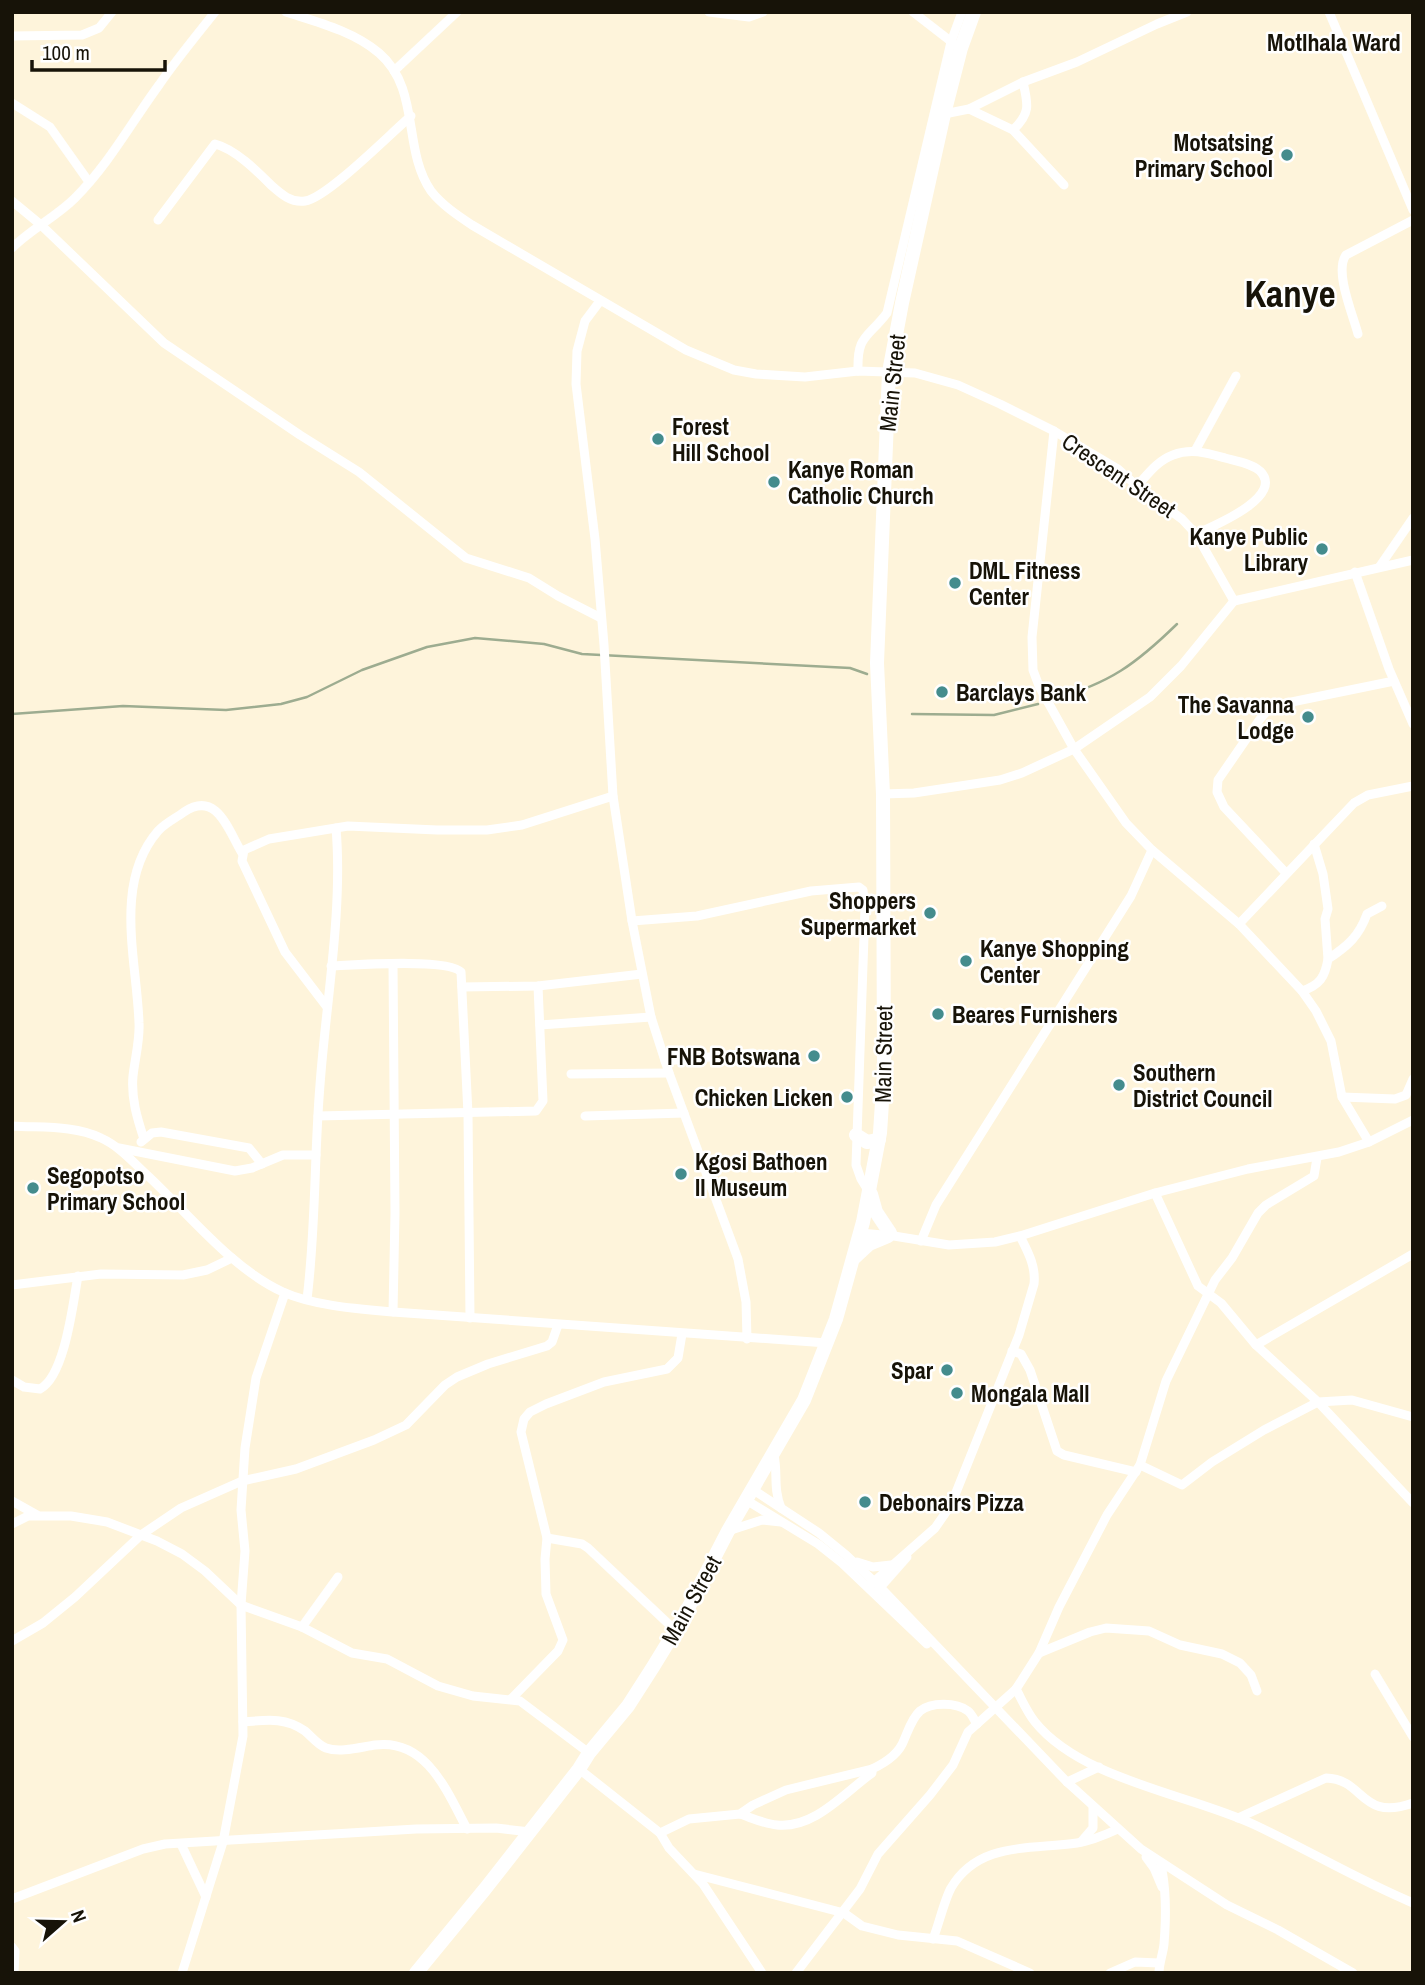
<svg xmlns="http://www.w3.org/2000/svg" width="1425" height="1985" viewBox="0 0 1425 1985" font-family="'Archivo Narrow',sans-serif">
  <rect width="100%" height="100%" fill="#fef4db"/>
  <g fill="none" stroke-linecap="round" stroke-linejoin="round">
    <g stroke="#9dac90" stroke-width="2.5">
      <path d="M1054 699C1110 683 1136 664 1177 624"/>
      <path d="M12 714 123 706 226 710 281 704 307 697 362 670 427 647 475 638 544 644 582 654 850 668 867 674"/>
      <path d="M912 714 994 715 1038 704"/>
    </g>
    <g stroke="#fff" stroke-width="9">
      <path d="M286 12C317 22 353 31 379 53 421 89 402 149 431 191 442 205 457 215 472 225L686 350 734 370 756 374 805 377 858 371 915 373 958 385 1000 404 1054 431 1118 469 1137 486 1182 519 1196 534 1234 601"/>
      <path d="M709 12 749 17 763 12"/>
      <path d="M913 12 953 43"/>
      <path d="M1329 12 1413 210"/>
      <path d="M12 36 82 35 99 28 112 12"/>
      <path d="M394 71 457 12"/>
      <path d="M12 103 50 127 89 182"/>
      <path d="M969 109 1013 130 1064 185"/>
      <path d="M944 114 969 109 1023 82 1077 62 1157 24 1187 12"/>
      <path d="M1013 130C1031 113 1028 104 1023 82"/>
      <path d="M12 201 41 225 164 343 300 435 359 472 466 558 529 578 558 596 601 618"/>
      <path d="M158 220 215 144C235 149 257 171 272 186 281 194 291 203 305 201 327 198 391 133 411 116"/>
      <path d="M12 248C31 229 56 217 75 198 109 164 131 123 159 85 176 60 196 36 215 12"/>
      <path d="M600 301 585 321 577 351 576 384 595 539 604 645 613 796 632 921 651 1017 669 1073 738 1259 746 1302 747 1339"/>
      <path d="M1358 334C1353 315 1334 271 1346 255L1413 220"/>
      <path d="M858 371C857 335 867 339 887 313L951 42 962 12"/>
      <path d="M1054 431 1032 637 1033 670 1039 686 1074 749 1126 823 1152 850 1239 924 1302 991 1316 1011 1331 1041 1342 1097 1369 1142"/>
      <path d="M1195 451 1236 376"/>
      <path d="M1137 486C1148 474 1157 461 1173 455 1191 448 1207 453 1225 458 1236 461 1251 463 1260 471 1286 497 1211 527 1196 534"/>
      <path d="M1380 566 1413 518"/>
      <path d="M1355 572 1389 669 1413 724"/>
      <path d="M1234 601 1413 560"/>
      <path d="M883 794 914 793 1000 780 1022 773 1074 749 1150 697 1181 666 1234 601"/>
      <path d="M1314 844 1323 874 1328 909 1325 919 1328 959"/>
      <path d="M1286 873 1224 807 1217 792 1218 780 1260 719 1267 711 1277 705 1394 681"/>
      <path d="M632 921 697 916 811 891 859 887 863 890 865 908 856 1165 861 1179 869 1192"/>
      <path d="M1239 924 1354 803 1368 795 1413 786"/>
      <path d="M393 964 395 1213 393 1312"/>
      <path d="M331 966C353 965 449 958 461 972L468 1114 470 1318"/>
      <path d="M462 987 538 986 642 974"/>
      <path d="M1302 991C1320 985 1325 977 1328 959 1348 946 1359 936 1367 914L1382 906"/>
      <path d="M327 1007 285 952 242 861 244 850 269 839 348 826 437 830H487L522 825 613 796"/>
      <path d="M540 1025 651 1017"/>
      <path d="M665 1061 753 1053"/>
      <path d="M571 1074 669 1073"/>
      <path d="M1342 1097 1395 1099 1406 1095 1413 1079"/>
      <path d="M318 1116 536 1111 543 1101 538 986"/>
      <path d="M585 1116 684 1113"/>
      <path d="M12 1126C42 1128 74 1125 101 1138 119 1146 133 1162 147 1175 188 1213 232 1269 283 1292 314 1306 360 1309 393 1312L827 1343"/>
      <path d="M144 1139C137 1118 131 1098 133 1076 135 1058 140 1040 139 1023 137 961 113 883 158 831 165 823 176 818 184 812 217 790 228 830 242 853"/>
      <path d="M141 1142 152 1133 161 1132 249 1148 262 1164"/>
      <path d="M119 1148 235 1171 252 1168 283 1155H316"/>
      <path d="M1155 1193 1198 1286 1221 1303 1256 1345 1318 1402 1352 1400 1413 1417"/>
      <path d="M860 1233 894 1236 949 1245 995 1242 1020 1236 1155 1193 1248 1169 1339 1152 1369 1142 1413 1120"/>
      <path d="M921 1241 936 1205 1131 896 1152 850"/>
      <path d="M12 1285 101 1274 183 1275 207 1270 232 1258"/>
      <path d="M307 1299C316 1228 314 1156 320 1085 326 1002 343 910 336 828"/>
      <path d="M1256 1345 1413 1254"/>
      <path d="M1012 1351 1021 1354 1030 1370 1057 1451 1064 1455 1136 1472"/>
      <path d="M12 1380 24 1387 40 1389C65 1376 73 1303 78 1276"/>
      <path d="M774 1455C778 1474 773 1488 781 1508"/>
      <path d="M1140 1465 1182 1485 1212 1462 1264 1430 1318 1402 1413 1503"/>
      <path d="M752 1489 819 1533 846 1555 881 1588 1067 1782 1141 1849 1227 1905 1278 1930 1353 1973"/>
      <path d="M746 1500 818 1544 842 1563 927 1644"/>
      <path d="M12 1501 37 1515"/>
      <path d="M12 1524 28 1516H71L107 1522 157 1541 182 1554 205 1571 241 1605 302 1627 352 1653 387 1659 438 1686 473 1696 520 1701 589 1753"/>
      <path d="M728 1531 762 1520 781 1522"/>
      <path d="M547 1538 582 1544 588 1548 675 1630"/>
      <path d="M857 1562 873 1567 891 1565"/>
      <path d="M868 1587 935 1528 951 1505 1019 1335 1034 1284C1036 1266 1028 1252 1020 1236"/>
      <path d="M877 1591 907 1557"/>
      <path d="M302 1627 338 1577"/>
      <path d="M12 1641 43 1623 75 1597 141 1535 181 1508 242 1481 296 1469 374 1440 406 1425 445 1385 457 1377 488 1364 547 1346 552 1342 558 1325"/>
      <path d="M1039 1653 1090 1632 1106 1628 1149 1631 1180 1645 1222 1654 1240 1663 1251 1675 1257 1691"/>
      <path d="M1375 1674 1413 1737"/>
      <path d="M1016 1689C1022 1700 1027 1712 1035 1722 1082 1780 1189 1794 1255 1825 1308 1850 1358 1880 1413 1903"/>
      <path d="M511 1699 558 1651 563 1640 546 1594 545 1559 547 1538 521 1432 524 1419 530 1412 546 1404 604 1382 667 1369 678 1358 682 1334"/>
      <path d="M243 1722C267 1720 285 1717 305 1731 312 1737 318 1745 326 1748 340 1753 361 1747 375 1745 426 1738 447 1791 467 1829"/>
      <path d="M579 1769 660 1833 669 1848 703 1884 762 1973"/>
      <path d="M1067 1782 1099 1767"/>
      <path d="M740 1814C752 1818 765 1824 777 1825 814 1829 844 1793 872 1773V1769"/>
      <path d="M1238 1818 1326 1778C1365 1779 1360 1822 1413 1803"/>
      <path d="M660 1833 689 1819 740 1814 753 1805 786 1790 872 1769C885 1763 899 1754 904 1740 908 1731 912 1718 920 1711 931 1702 956 1702 968 1711 972 1714 974 1720 977 1724"/>
      <path d="M1081 1842 1093 1828V1807"/>
      <path d="M181 1844 206 1897"/>
      <path d="M1146 1857 1154 1868 1162 1887"/>
      <path d="M694 1874 844 1913 862 1926 898 1935 957 1941 1030 1973"/>
      <path d="M12 1899 143 1849 165 1844 416 1829 496 1828 530 1832"/>
      <path d="M933 1939C939 1924 944 1901 951 1888 979 1841 1031 1850 1077 1843 1091 1841 1105 1835 1118 1829"/>
      <path d="M12 1947 15 1951 14 1973"/>
      <path d="M182 1973 223 1842 243 1736 241 1605 245 1551 241 1510 245 1448 256 1378 285 1293"/>
      <path d="M796 1973 860 1889 878 1854 930 1795 953 1765 968 1732 1016 1689 1039 1653 1059 1607 1107 1515 1140 1465 1166 1381 1215 1280 1232 1258 1258 1213 1266 1205 1314 1176 1317 1158"/>
      <path d="M1110 1973 1135 1962 1159 1963"/>
      <path d="M1159 1973C1159 1963 1163 1954 1164 1944 1166 1920 1166 1888 1161 1865"/>
    </g>
    <g stroke="#fff" stroke-width="14">
      <path d="M856 1135 867 1142 879 1140"/>
      <path d="M871 1194 876 1212 890 1233"/>
      <path d="M855 1257 869 1244 888 1236"/>
      <path d="M416 1973 485 1889 579 1769 589 1753 628 1706 653 1667 683 1618 728 1531 804 1400 836 1319 863 1222 880 1133 884 1072 883 794 877 663 889 372 902 303 944 114 961 48 974 12"/>
    </g>
  </g>
  <g fill="#448c8d" stroke="#fff" stroke-width="2.5">
    <circle cx="1287" cy="155" r="7"/>
    <circle cx="658" cy="439" r="7"/>
    <circle cx="774" cy="482" r="7"/>
    <circle cx="1322" cy="549" r="7"/>
    <circle cx="955" cy="583" r="7"/>
    <circle cx="942" cy="692" r="7"/>
    <circle cx="1308" cy="717" r="7"/>
    <circle cx="930" cy="913" r="7"/>
    <circle cx="966" cy="961" r="7"/>
    <circle cx="938" cy="1014" r="7"/>
    <circle cx="814" cy="1056" r="7"/>
    <circle cx="1119" cy="1085" r="7"/>
    <circle cx="847" cy="1097" r="7"/>
    <circle cx="681" cy="1174" r="7"/>
    <circle cx="33" cy="1188" r="7"/>
    <circle cx="947" cy="1370" r="7"/>
    <circle cx="957" cy="1393" r="7"/>
    <circle cx="865" cy="1502" r="7"/>
  </g>
  <g text-anchor="middle" dominant-baseline="central" stroke-width="5" stroke-linejoin="round" paint-order="stroke">
    <g font-size="23" font-weight="bold" fill="#171308" stroke="#fff" text-anchor="start">
      <text x="1273" y="142" text-anchor="end">Motsatsing<tspan x="1273" dy="26">Primary School</tspan></text>
      <text x="672" y="426">Forest<tspan x="672" dy="26">Hill School</tspan></text>
      <text x="788" y="469">Kanye Roman<tspan x="788" dy="26">Catholic Church</tspan></text>
      <text x="1308" y="536" text-anchor="end">Kanye Public<tspan x="1308" dy="26">Library</tspan></text>
      <text x="969" y="570">DML Fitness<tspan x="969" dy="26">Center</tspan></text>
      <text x="956" y="692">Barclays Bank</text>
      <text x="1294" y="704" text-anchor="end">The Savanna<tspan x="1294" dy="26">Lodge</tspan></text>
      <text x="916" y="900" text-anchor="end">Shoppers<tspan x="916" dy="26">Supermarket</tspan></text>
      <text x="980" y="948">Kanye Shopping<tspan x="980" dy="26">Center</tspan></text>
      <text x="952" y="1014">Beares Furnishers</text>
      <text x="800" y="1056" text-anchor="end">FNB Botswana</text>
      <text x="1133" y="1072">Southern<tspan x="1133" dy="26">District Council</tspan></text>
      <text x="833" y="1097" text-anchor="end">Chicken Licken</text>
      <text x="695" y="1161">Kgosi Bathoen<tspan x="695" dy="26">II Museum</tspan></text>
      <text x="47" y="1175">Segopotso<tspan x="47" dy="26">Primary School</tspan></text>
      <text x="933" y="1370" text-anchor="end">Spar</text>
      <text x="971" y="1393">Mongala Mall</text>
      <text x="879" y="1502">Debonairs Pizza</text>
    </g>
    <g font-size="23" fill="#171308" stroke="#fff">
      <text transform="translate(892 383) rotate(-84)">Main Street</text>
      <text transform="translate(1119 475) rotate(34)">Crescent Street</text>
      <text transform="translate(883 1054) rotate(-89)">Main Street</text>
      <text transform="translate(691 1600) rotate(-61)">Main Street</text>
    </g>
    <g font-size="24" font-weight="bold" fill="#171308" stroke="#fff">
      <text x="1334" y="42">Motlhala Ward</text>
    </g>
    <g font-size="37" font-weight="bold" fill="#171308" stroke="#fff">
      <text x="1290" y="294">Kanye</text>
    </g>
  </g>
  <rect width="1425" height="1985" fill="none" stroke="#171308" stroke-width="28"/>
  <g transform="translate(63 1922) rotate(70)" stroke="#ffffff" stroke-width="5" paint-order="stroke">
  <path d="M0-5L12 26L0 18L-12 26Z" fill="#171308"/>
  <text y="-10" font-size="19" font-weight="bold" text-anchor="middle" fill="#171308">N</text>
  </g>
  <path d="M32 60v10h133v-10" fill="none" stroke="#171308" stroke-width="3.5"/>
  <text x="42" y="60" font-size="21" fill="#171308" stroke="#ffffff" stroke-width="5" paint-order="stroke">100 m</text>
</svg>
